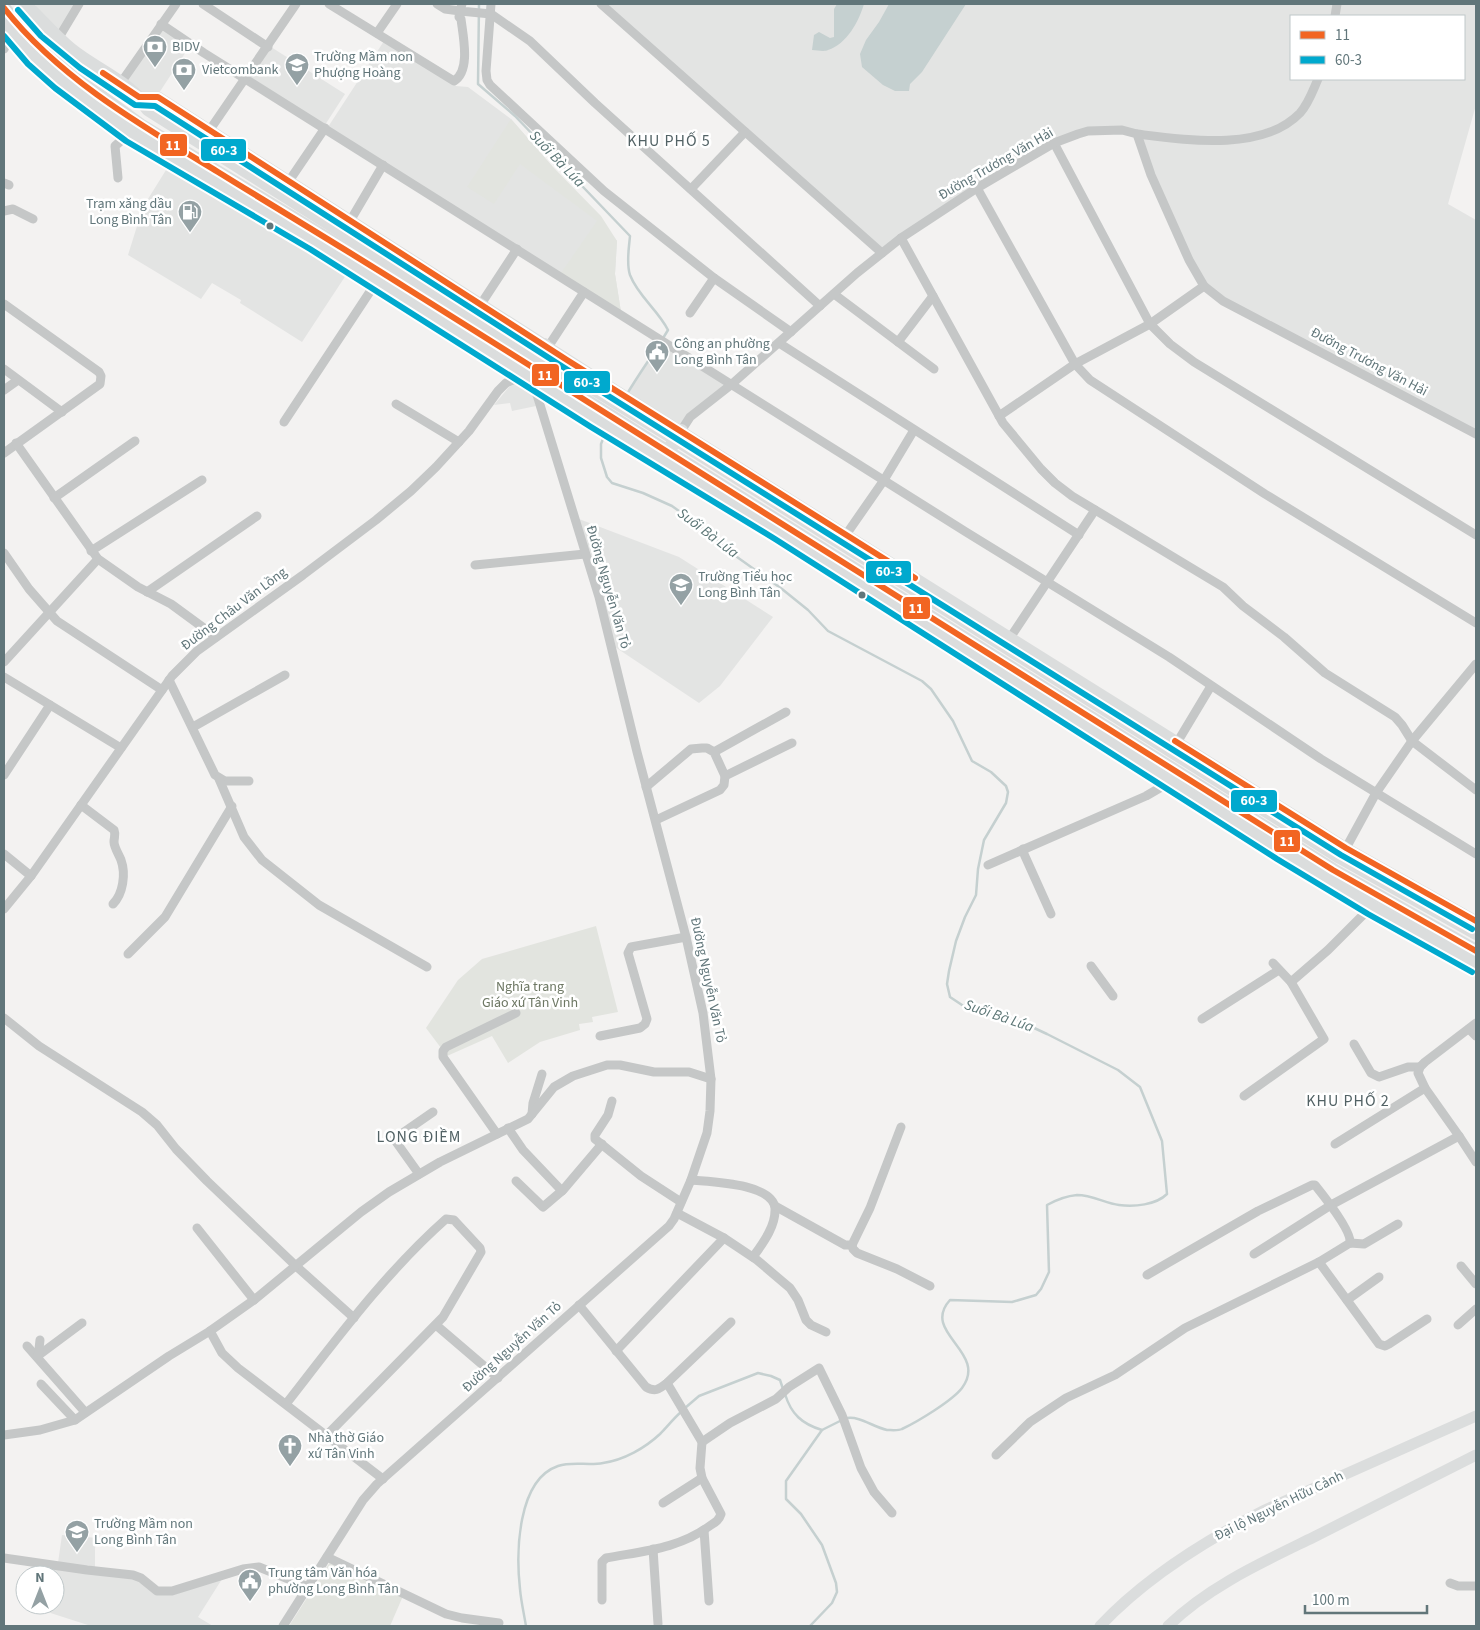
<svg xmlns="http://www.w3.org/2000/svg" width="1480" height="1630" viewBox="0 0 1480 1630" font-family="'Source Sans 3',sans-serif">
  <rect width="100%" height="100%" fill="#f3f2f1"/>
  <g fill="#e3e4e3">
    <path d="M36 4H76L58 33 34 9Z"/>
    <path d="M606 4H1334L1332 16H1291V79H1315L1306 99 1289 119 1259 132 1229 138 1077 131 882 250Z"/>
    <path d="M1340 4H1476V105L1448 204 1476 220V430L1224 299 1206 284 1192 259 1154 174 1141 137 1214 144 1293 124 1321 79H1464V16H1338Z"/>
    <path d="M162 28 189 47 159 93H141L125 82Z"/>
    <path d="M384 41 456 86 468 87 511 119 617 241 615 274 621 312 328 127Z"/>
    <path d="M271 47 345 94 325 125 250 77Z"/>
    <path d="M171 162 350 269 302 342 240 303 241 300 212 283 201 299 128 255 143 207Z"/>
    <path d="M660 343 727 384 681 425 628 392Z"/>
    <path d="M523 380 533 396 536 406 512 411 510 403 494 405 509 387Z"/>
    <path d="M579 519 679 557 773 617 720 686 699 703 615 647Z"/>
    <path d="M62 1535 98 1538 95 1548V1568L58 1563Z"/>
    <path d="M41 1566 134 1578 156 1594 222 1579 198 1617 213 1626H91L35 1608 36 1605H55V1575H40Z"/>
  </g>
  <g fill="#e2e4df">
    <path d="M511 119 553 167 601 216 617 241 615 274 621 312 561 273 597 221 520 164 494 204 467 187Z"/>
    <path d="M596 926 618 1012 592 1017 593 1022 579 1024 580 1030 540 1042 508 1063 492 1036 447 1056 426 1028 458 980 482 959Z"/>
    <path d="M330 1562 403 1596 390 1626H289Z"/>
  </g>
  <g fill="#c5d0d0">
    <path d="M837 4H864C859 21 847 44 828 50 824 52 817 50 812 50L814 35 819 32 830 38 834 37V9Z"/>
    <path d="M889 4H966L922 72 910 84 909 91H895L883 85 862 67 860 54 866 40 879 22Z"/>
  </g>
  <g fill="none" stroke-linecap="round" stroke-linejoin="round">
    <g stroke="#c5d0d0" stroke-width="2.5">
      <path d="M479 4 478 84 515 116 630 236C629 248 626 263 630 275 638 296 658 310 668 330 655 352 640 372 627 394"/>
      <path d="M607 429 601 444V458L607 477 612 483 643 493 672 506 704 529 737 557 782 589 808 610 828 631 922 681 931 689 953 721 972 761 991 772 1006 786 1008 792 1006 803 984 840 978 869 976 895 965 917 956 941 949 971 947 984 950 997 965 1007 1017 1020 1047 1034 1118 1070 1140 1087 1162 1141 1167 1194C1156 1205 1134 1207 1119 1205 1105 1203 1092 1195 1077 1195 1066 1196 1056 1200 1047 1205L1049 1272 1041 1289 1036 1295 1012 1302 950 1300C920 1333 989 1352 962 1388 952 1401 917 1422 902 1429 898 1431 891 1430 887 1430 873 1427 860 1416 847 1418"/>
      <path d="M785 1394C791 1414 802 1424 822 1430L842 1420"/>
      <path d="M685 1408 699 1396 758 1373 771 1376 780 1380 783 1389"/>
      <path d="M526 1626C524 1614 521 1601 520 1589 516 1553 517 1480 558 1466 573 1461 588 1466 603 1463 624 1460 645 1448 660 1434 667 1427 673 1419 681 1412"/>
      <path d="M810 1626 832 1603 837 1592 836 1583 822 1545 801 1514 786 1499V1481L822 1430"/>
    </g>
    <g stroke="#c5c7c7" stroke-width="9">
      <path d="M203 4 268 47"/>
      <path d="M329 4 454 81C471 71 463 36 461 19L459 17 460 11 445 9 437 4"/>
      <path d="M462 4 460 11 491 14 530 41 595 103 820 306"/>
      <path d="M491 4 486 71 487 80 490 85 604 191 714 278 791 332"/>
      <path d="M601 4 882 253"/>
      <path d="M1335 16 1337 4"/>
      <path d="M161 24 204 53 966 532 1169 657 1321 759 1476 854"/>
      <path d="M377 33 397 4"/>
      <path d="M58 39 79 4"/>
      <path d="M4 49 12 33"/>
      <path d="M120 84 176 4"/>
      <path d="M209 131 296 4"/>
      <path d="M1137 134C1185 140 1263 152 1300 113 1309 103 1313 90 1318 79"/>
      <path d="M1054 143 1150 324 1170 344 1194 362 1476 535"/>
      <path d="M118 178 115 146 130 133"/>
      <path d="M289 181 325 128"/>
      <path d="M4 183 9 185"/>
      <path d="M977 188 1075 364 1090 380 1265 494 1476 623"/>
      <path d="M691 189 745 132"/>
      <path d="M4 211 13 209 33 219"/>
      <path d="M343 233 383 165"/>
      <path d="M901 238 1003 423 1041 469 1055 483 1072 496 1223 587 1243 606 1284 637 1325 673 1395 717 1402 725 1412 741 1476 790"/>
      <path d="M834 294 934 369"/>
      <path d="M4 304 99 372 101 376 100 384 4 453"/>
      <path d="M481 304 517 249"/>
      <path d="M690 313 714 278"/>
      <path d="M898 342 933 296"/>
      <path d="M779 343 1079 535"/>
      <path d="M548 347 584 292"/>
      <path d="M4 369 62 412"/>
      <path d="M4 390 18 380"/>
      <path d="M396 404 459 442"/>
      <path d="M999 416 1075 364 1150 324 1204 286"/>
      <path d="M284 422 377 281"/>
      <path d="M681 431 690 417 732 384 857 273 901 238 977 188 1054 143 1078 134 1088 131 1122 130 1137 134 1151 175 1189 260 1204 286 1223 301 1476 434"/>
      <path d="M16 443 98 559 138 587 171 604 216 637"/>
      <path d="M54 498 135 441"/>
      <path d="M843 539 884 480 914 430"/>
      <path d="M91 551 202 480"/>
      <path d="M4 553 29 589 57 621 162 690"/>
      <path d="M475 565 585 554"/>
      <path d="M147 592 257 516"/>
      <path d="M1008 641 1095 510"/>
      <path d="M4 662 98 559"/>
      <path d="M4 677 121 748"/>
      <path d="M169 680 215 775 225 781H249"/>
      <path d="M193 727 285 675"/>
      <path d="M1175 746 1211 686"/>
      <path d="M714 752 786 712"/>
      <path d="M4 775 50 705"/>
      <path d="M725 776 792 743"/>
      <path d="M219 779 244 837 262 860 319 905 427 967"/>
      <path d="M646 787 691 749 702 748H707L714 752 725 776 724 785 720 790 656 820"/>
      <path d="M81 805 114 830C116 835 114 837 114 842 114 847 119 855 121 860 126 874 123 894 113 904"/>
      <path d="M1346 848 1376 793 1412 741 1476 664"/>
      <path d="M1023 849 1024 854 1051 914"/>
      <path d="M4 854 31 876"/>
      <path d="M988 865 1146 796 1170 782 1173 779"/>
      <path d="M4 909 31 876 172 676 197 651 303 575 376 520 411 491 436 467 469 431 498 391 506 383 525 375 537 395 599 597 637 752 686 937 703 1013 711 1079 710 1111 707 1133 691 1180 674 1219 669 1226 377 1484 363 1500 283 1626"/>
      <path d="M128 954 165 917 232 806"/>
      <path d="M1091 966 1113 996"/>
      <path d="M1291 982 1328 950 1372 906"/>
      <path d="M4 1018 39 1046 142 1112 157 1125 176 1149 207 1181 296 1266 354 1318"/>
      <path d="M1202 1019 1279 970"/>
      <path d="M1469 1029 1476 1036"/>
      <path d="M600 1036 640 1028 645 1024 647 1019 628 953 631 947 686 937"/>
      <path d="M1354 1044 1371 1073 1379 1077 1408 1067H1420"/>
      <path d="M1244 1096 1324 1039 1291 982 1273 963"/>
      <path d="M612 1101 608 1115 595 1135V1139L641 1176 681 1202"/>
      <path d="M532 1114 533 1103 542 1074"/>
      <path d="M508 1128 523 1150 562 1191"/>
      <path d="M497 1134 443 1057V1051L446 1047 516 1013"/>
      <path d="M1459 1136 1476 1162"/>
      <path d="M1335 1144 1425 1088"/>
      <path d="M419 1174 394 1139 433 1112"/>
      <path d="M691 1180C710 1182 772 1183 775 1208 776 1226 763 1243 753 1257"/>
      <path d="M516 1181 543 1207 563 1190 602 1144"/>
      <path d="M775 1206 845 1245H852L870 1208 901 1127"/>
      <path d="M677 1213 724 1238 757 1260 790 1288 798 1300 806 1320 811 1325 826 1332"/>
      <path d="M197 1228 254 1300"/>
      <path d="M852 1245 853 1249 857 1253 897 1269 930 1286"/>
      <path d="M1254 1254 1331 1205 1459 1136 1425 1088 1418 1073 1420 1067 1425 1062 1476 1023"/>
      <path d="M1319 1262 1379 1344 1385 1346 1389 1344 1427 1319"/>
      <path d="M1461 1266 1476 1284"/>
      <path d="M1147 1275 1258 1211 1312 1185H1315C1323 1195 1352 1231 1350 1243"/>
      <path d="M1347 1300 1379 1277"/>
      <path d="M579 1305 646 1387C655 1392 658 1390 667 1383L731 1322"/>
      <path d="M436 1325 498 1378"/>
      <path d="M1458 1325 1476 1309"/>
      <path d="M210 1331 222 1353 238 1368 383 1479"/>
      <path d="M27 1346 85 1412"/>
      <path d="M616 1351 724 1238"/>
      <path d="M39 1355 82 1323"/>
      <path d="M38 1358 40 1340"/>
      <path d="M41 1384 75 1420"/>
      <path d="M286 1404C336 1340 385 1273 446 1219L454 1220 480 1248 481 1252 443 1317 327 1435"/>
      <path d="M4 1435 40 1430 75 1420 169 1356 210 1331 254 1300 361 1212 389 1192 440 1162 528 1119 554 1087 573 1076 607 1065H620L654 1072H689L711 1079"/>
      <path d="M702 1442 730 1423 776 1399 789 1387 819 1368 842 1415 861 1468 874 1492 892 1513"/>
      <path d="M996 1455 1030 1422 1066 1398 1115 1375 1185 1328 1319 1262 1350 1243 1364 1244 1398 1224"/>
      <path d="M663 1503 702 1478"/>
      <path d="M704 1530 709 1601"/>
      <path d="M653 1549 658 1624"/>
      <path d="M327 1557 446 1614 462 1618 499 1623"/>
      <path d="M4 1558 87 1570 133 1575 141 1578 157 1591H172L243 1569 259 1567 308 1587"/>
      <path d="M1450 1583 1458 1586H1476"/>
      <path d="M602 1600V1562L606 1558C643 1551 679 1549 711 1525 716 1522 719 1520 721 1514L702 1478 700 1468 702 1442 667 1383"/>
    </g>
    <g stroke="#dbdddd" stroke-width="11">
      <path d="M4 23 34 57 61 81 130 133 315 242 377 281 596 420 780 532 1170 782 1282 852 1372 906 1476 964"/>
      <path d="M139 97H158L615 390 1177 742 1346 848 1476 921"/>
      <path d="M1100 1626C1146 1577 1206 1540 1265 1510L1476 1416"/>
      <path d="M1168 1626C1209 1586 1263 1562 1314 1537 1368 1510 1422 1482 1476 1455"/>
    </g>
    <g stroke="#dbdddd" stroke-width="14">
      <path d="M24 4C40 19 54 36 71 50 96 70 130 83 148 109L474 315 692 449 1340 857 1476 933"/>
      <path d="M4 8 23 32 57 62 81 82 140 125 359 258 1333 870 1476 951"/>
      <path d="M525 375 544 345"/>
      <path d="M662 461 681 431"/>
    </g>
    <defs>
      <g id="bus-1">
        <path d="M4 8C60 79 142 126 218 172 281 211 345 249 408 289 716 483 1025 676 1333 870L1476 951"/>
        <path d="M103 73 139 97H158L567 360 915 578"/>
        <path d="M1175 741 1346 848 1476 921"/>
      </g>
      <g id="bus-2">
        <path d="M18 10 41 36 80 68 135 105 155 106 610 397 1341 855 1472 929"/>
        <path d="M4 36 28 64 55 88 126 141 310 249 591 427 775 539 1277 859 1368 914 1472 972"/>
      </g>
    </defs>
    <use href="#bus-1" stroke="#fff" stroke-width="10"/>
    <use href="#bus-2" stroke="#fff" stroke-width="10"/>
    <use href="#bus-1" stroke="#f26522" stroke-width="6"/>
    <use href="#bus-2" stroke="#00a9ce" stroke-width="6"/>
  </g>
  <defs>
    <symbol id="bank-pin" viewBox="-11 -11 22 30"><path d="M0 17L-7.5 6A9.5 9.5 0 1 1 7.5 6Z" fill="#94a1a4" stroke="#fff"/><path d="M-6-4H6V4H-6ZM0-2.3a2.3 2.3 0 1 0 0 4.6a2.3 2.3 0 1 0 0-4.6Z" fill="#fff"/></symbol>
    <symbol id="school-pin" viewBox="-11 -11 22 30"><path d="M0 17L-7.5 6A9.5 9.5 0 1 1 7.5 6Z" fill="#94a1a4" stroke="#fff"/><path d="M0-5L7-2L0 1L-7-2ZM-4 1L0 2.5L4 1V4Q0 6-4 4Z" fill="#fff"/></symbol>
    <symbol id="fuel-pin" viewBox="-11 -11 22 30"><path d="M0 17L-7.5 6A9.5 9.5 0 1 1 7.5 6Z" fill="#94a1a4" stroke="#fff"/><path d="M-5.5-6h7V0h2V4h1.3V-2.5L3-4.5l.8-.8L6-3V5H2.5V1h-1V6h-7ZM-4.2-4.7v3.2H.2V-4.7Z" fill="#fff"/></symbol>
    <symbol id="civic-pin" viewBox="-11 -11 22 30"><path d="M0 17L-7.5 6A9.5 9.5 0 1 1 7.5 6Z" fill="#94a1a4" stroke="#fff"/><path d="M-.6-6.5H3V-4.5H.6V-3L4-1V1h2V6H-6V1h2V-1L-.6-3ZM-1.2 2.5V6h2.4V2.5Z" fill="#fff"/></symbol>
    <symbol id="church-pin" viewBox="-11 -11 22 30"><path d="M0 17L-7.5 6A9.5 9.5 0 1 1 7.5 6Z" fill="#94a1a4" stroke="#fff"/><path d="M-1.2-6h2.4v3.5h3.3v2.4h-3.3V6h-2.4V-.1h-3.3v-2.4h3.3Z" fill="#fff"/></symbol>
  </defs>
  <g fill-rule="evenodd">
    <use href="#bank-pin" x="141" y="33" width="28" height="38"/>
    <use href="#school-pin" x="283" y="51" width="28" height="38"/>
    <use href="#bank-pin" x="170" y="56" width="28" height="38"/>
    <use href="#fuel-pin" x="176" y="198" width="28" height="38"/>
    <use href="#civic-pin" x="643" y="338" width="28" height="38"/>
    <use href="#school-pin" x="667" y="571" width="28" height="38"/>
    <use href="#church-pin" x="276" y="1432" width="28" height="38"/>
    <use href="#school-pin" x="63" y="1518" width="28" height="38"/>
    <use href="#civic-pin" x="236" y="1567" width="28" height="38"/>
  </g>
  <g fill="#61767a" stroke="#fff" stroke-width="2">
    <circle cx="270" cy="226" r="4.5"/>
    <circle cx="862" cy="595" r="4.5"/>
  </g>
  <g text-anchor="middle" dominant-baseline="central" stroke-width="5" stroke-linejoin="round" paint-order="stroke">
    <g font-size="14" fill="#61767a" stroke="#fff" text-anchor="start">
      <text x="172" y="47">BIDV</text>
      <text x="314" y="57">Trường Mầm non<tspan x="314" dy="16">Phượng Hoàng</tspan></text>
      <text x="202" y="70">Vietcombank</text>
      <text x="172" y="204" text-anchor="end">Trạm xăng dầu<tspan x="172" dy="16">Long Bình Tân</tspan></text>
      <text x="674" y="344">Công an phường<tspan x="674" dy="16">Long Bình Tân</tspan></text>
      <text x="698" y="577">Trường Tiểu học<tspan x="698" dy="16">Long Bình Tân</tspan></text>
      <text x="308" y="1438">Nhà thờ Giáo<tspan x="308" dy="16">xứ Tân Vinh</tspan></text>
      <text x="94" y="1524">Trường Mầm non<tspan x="94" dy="16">Long Bình Tân</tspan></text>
      <text x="268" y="1573">Trung tâm Văn hóa<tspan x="268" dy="16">phường Long Bình Tân</tspan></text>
    </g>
    <g font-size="14" fill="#61767a" stroke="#fff">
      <text transform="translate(996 164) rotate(-30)">Đường Trương Văn Hải</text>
      <text transform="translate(1369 362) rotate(28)">Đường Trương Văn Hải</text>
      <text transform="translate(608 587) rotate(74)">Đường Nguyễn Văn Tỏ</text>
      <text transform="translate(234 609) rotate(-37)">Đường Châu Văn Lồng</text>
      <text transform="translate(708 980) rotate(78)">Đường Nguyễn Văn Tỏ</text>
      <text transform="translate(512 1347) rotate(-42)">Đường Nguyễn Văn Tỏ</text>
      <text transform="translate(1279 1506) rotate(-26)">Đại lộ Nguyễn Hữu Cảnh</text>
    </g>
    <g font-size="14" fill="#6d7763" stroke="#fff">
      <text x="530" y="987">Nghĩa trang<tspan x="530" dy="16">Giáo xứ Tân Vinh</tspan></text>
    </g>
    <g font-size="15" font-style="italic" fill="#5c7676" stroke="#fff">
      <text transform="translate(557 159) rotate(46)">Suối Bà Lúa</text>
      <text transform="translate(708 533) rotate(37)">Suối Bà Lúa</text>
      <text transform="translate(999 1016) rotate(19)">Suối Bà Lúa</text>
    </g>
    <g font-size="16" letter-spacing="1" fill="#526265" stroke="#fff">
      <text x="669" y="141">KHU PHỐ 5</text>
      <text x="1348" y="1101">KHU PHỐ 2</text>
      <text x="419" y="1137">LONG ĐIỀM</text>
    </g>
  </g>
  <g stroke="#fff" stroke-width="2">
    <rect x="159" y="133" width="29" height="24" rx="5" fill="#f26522"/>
    <rect x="200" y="138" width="47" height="24" rx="5" fill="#00a9ce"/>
    <rect x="531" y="363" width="29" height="24" rx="5" fill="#f26522"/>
    <rect x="563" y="370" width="48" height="24" rx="5" fill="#00a9ce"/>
    <rect x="865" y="560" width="47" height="24" rx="5" fill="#00a9ce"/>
    <rect x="902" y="596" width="29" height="24" rx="5" fill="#f26522"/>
    <rect x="1230" y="789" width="48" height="24" rx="5" fill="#00a9ce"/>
    <rect x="1273" y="829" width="28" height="24" rx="5" fill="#f26522"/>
  </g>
  <g font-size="14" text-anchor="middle" font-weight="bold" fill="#fff">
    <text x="173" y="150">11</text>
    <text x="224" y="155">60-3</text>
    <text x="545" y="380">11</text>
    <text x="587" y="387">60-3</text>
    <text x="889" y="576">60-3</text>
    <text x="916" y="613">11</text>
    <text x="1254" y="805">60-3</text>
    <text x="1287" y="846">11</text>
  </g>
  <rect width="1480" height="1630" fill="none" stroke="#61767a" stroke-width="10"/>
  <rect x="1290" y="15" width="175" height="65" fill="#ffffff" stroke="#c0c8ca"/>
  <rect x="1300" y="31" width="25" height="8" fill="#f26522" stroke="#c0c8ca"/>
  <text x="1335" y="40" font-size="15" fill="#61767a">11</text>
  <rect x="1300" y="56" width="25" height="8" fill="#00a9ce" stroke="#c0c8ca"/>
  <text x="1335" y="65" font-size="15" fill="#61767a">60-3</text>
  <g transform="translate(40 1590)"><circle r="24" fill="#ffffff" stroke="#c0c8ca"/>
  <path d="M0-4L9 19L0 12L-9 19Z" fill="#94a1a4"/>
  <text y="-8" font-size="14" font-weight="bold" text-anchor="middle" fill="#61767a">N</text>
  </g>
  <path d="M1305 1605v8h122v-8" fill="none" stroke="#61767a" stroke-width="2.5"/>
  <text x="1312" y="1605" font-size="15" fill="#61767a" stroke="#ffffff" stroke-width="4" paint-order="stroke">100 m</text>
</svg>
